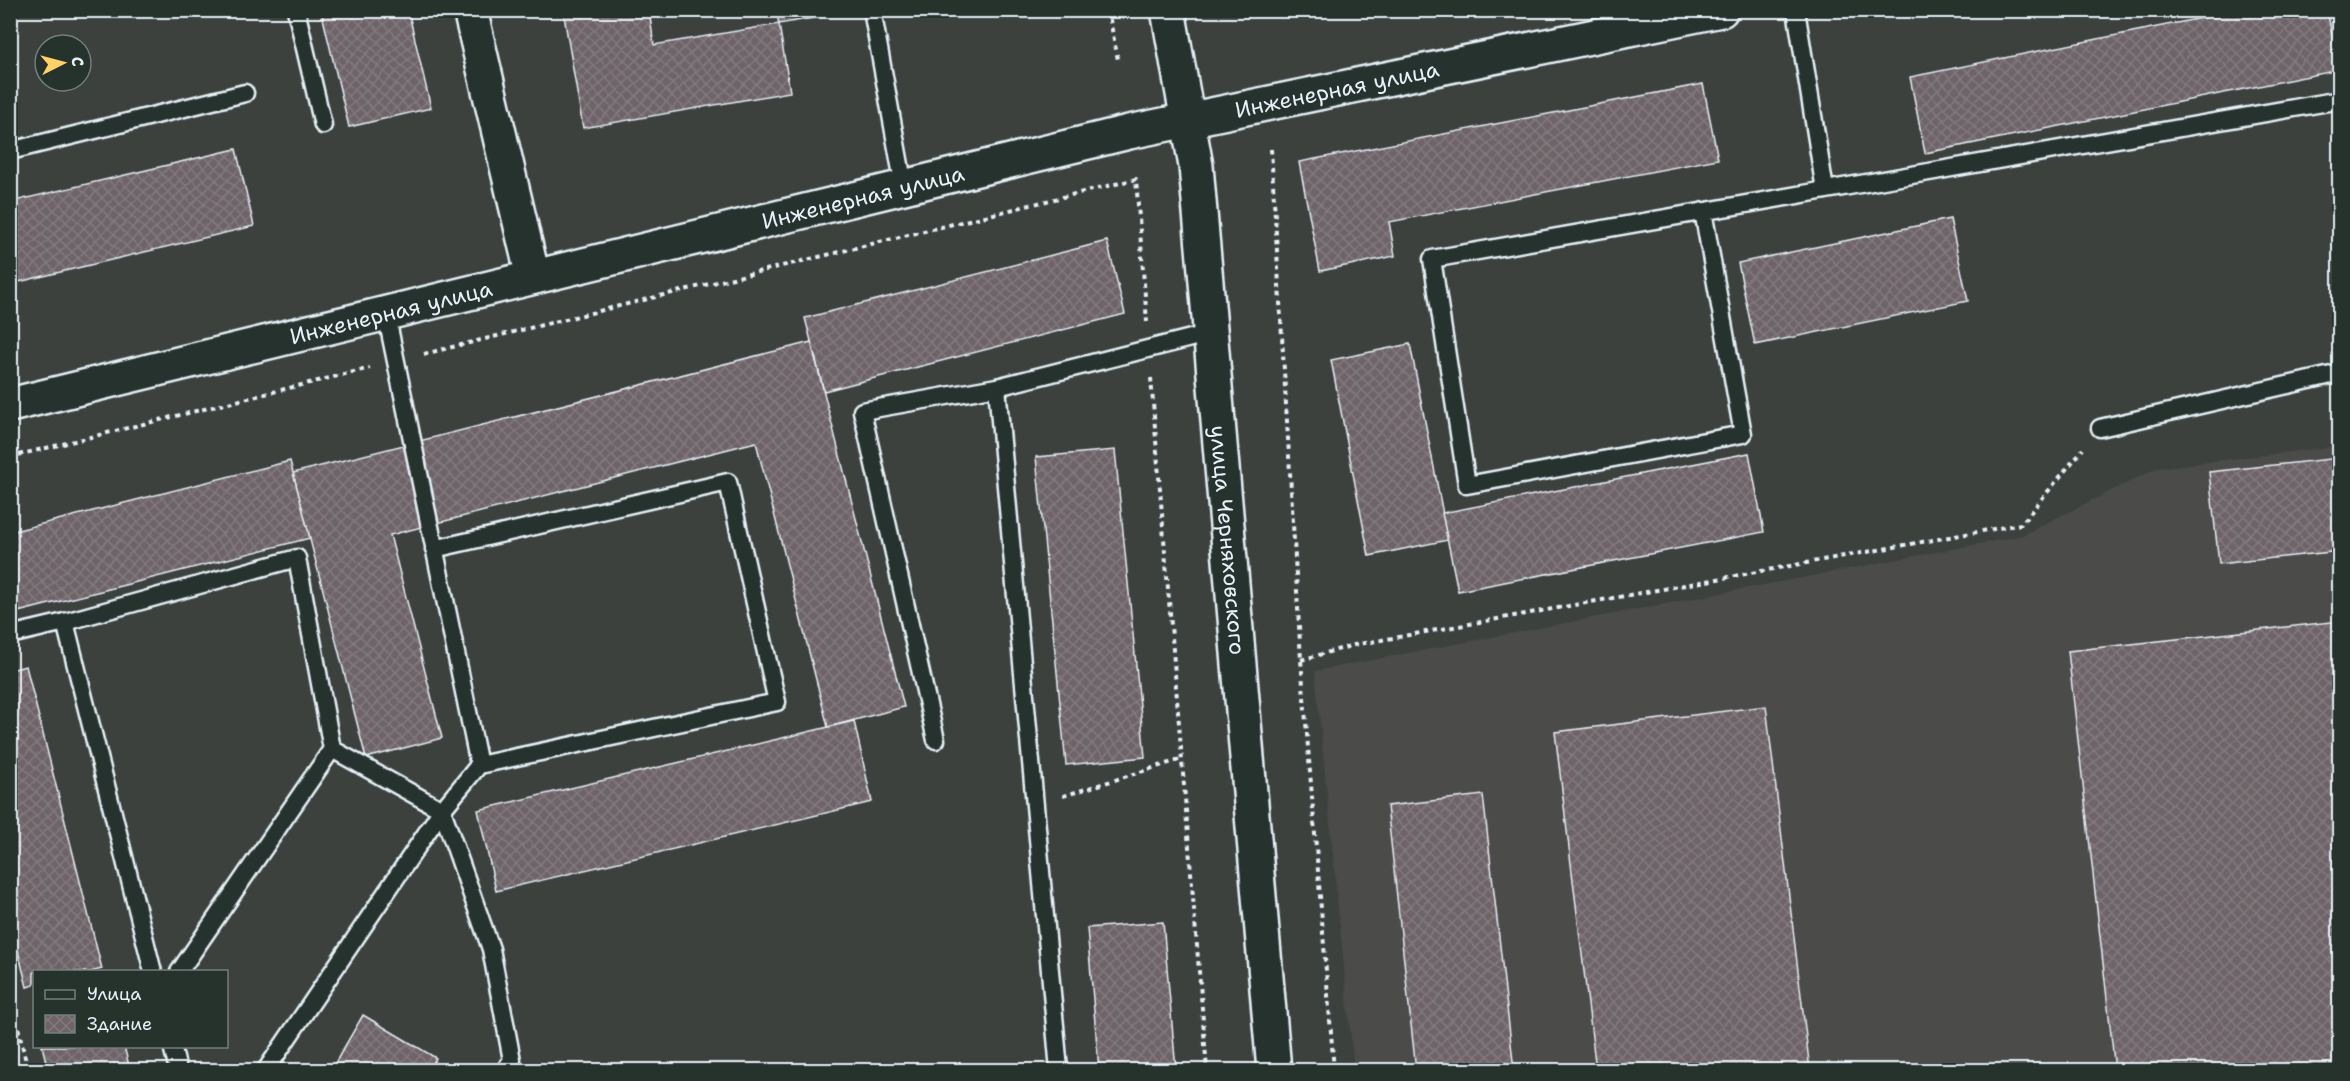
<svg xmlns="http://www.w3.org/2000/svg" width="2350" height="1081" viewBox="0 0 2350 1081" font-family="'Shantell Sans',sans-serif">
  <defs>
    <pattern id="building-cross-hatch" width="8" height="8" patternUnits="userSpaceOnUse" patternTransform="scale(1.5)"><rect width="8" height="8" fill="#6e6367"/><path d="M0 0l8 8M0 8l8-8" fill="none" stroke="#837a7e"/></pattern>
  </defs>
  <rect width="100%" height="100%" fill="#3c413e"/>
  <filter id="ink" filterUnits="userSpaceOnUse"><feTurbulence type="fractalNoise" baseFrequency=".0167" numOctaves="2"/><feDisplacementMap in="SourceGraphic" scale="12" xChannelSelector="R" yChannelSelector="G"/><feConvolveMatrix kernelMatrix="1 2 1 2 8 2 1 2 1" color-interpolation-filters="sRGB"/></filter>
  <g filter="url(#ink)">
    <path fill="#4b4b4a" d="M2339 446V1070H1354L1315 671 2020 536 2157 468Z"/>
    <g fill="url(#building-cross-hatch)" stroke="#e8f1f8" stroke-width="1.5">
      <path d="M321 10H408L431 108 349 127Z"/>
      <path d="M563 10H649L654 45 779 24 790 92 583 128Z"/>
      <path d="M776 10H848L849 12 779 24Z"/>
      <path d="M2241 10H2327L2339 70 1925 153 1910 77Z"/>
      <path d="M1703 84 1718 159 1389 222 1395 256 1320 271 1299 162Z"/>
      <path d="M236 149 254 226 10 284V202Z"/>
      <path d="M1950 219 1968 301 1755 345 1738 263Z"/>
      <path d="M1107 241 1125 314 824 391 805 318Z"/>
      <path d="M811 342 904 707 828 727 756 442 390 535 442 738 366 758 293 473Z"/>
      <path d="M1410 344 1448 540 1369 556 1331 360Z"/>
      <path d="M1115 450 1145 757 1066 765 1036 457Z"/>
      <path d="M1749 453 1764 532 1458 591 1442 513Z"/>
      <path d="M2340 458V551L2219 564 2209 472Z"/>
      <path d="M290 461 310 538 10 614V532Z"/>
      <path d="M2340 621V1070H2115L2068 651Z"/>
      <path d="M26 666 102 969 91 972H34V985L27 987 10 919V670Z"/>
      <path d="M1766 706 1810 1070H1596L1555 732Z"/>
      <path d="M854 721 872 802 496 891 478 810Z"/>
      <path d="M1483 795 1514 1070H1416L1387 806Z"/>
      <path d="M1163 922 1176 1070H1099L1087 928Z"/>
      <path d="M363 1015 436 1058 429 1070H331Z"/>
      <path d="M42 1046H124L130 1070H48Z"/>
    </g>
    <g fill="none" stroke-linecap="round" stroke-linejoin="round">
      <defs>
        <g id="lane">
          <path d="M296 10 323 125"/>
          <path d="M872 10 904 187"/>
          <path d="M1796 10 1825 190"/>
          <path d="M10 151 245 93"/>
          <path d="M1703 211 1743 434 1467 485 1432 259C1735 206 2037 153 2340 100"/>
          <path d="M386 313 479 765 777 702 728 482 434 549"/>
          <path d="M2100 428 2340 373"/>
          <path d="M65 622 297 558 332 749 179 972"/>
          <path d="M10 635 65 622 153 972"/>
          <path d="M936 740 862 411 997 387"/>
          <path d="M479 765 442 810 491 949 512 1060 505 1070"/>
          <path d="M172 1046 178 1070"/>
          <path d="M266 1070 442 810 332 749"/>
          <path d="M1059 1070 997 387 1211 333"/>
        </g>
        <g id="street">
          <path d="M470 10 533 277"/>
          <path id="s1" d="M1168 10 1196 166 1274 1070"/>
        </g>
        <g id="secondary">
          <path id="s2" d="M10 405 1129 132 1721 10"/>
        </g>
      </defs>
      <use href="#lane" stroke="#e8f1f8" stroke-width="21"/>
      <use href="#street" stroke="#e8f1f8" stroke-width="38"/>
      <use href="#secondary" stroke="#e8f1f8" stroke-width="38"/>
      <g stroke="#e8f1f8" stroke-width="4" stroke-dasharray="4.5 4.5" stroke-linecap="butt">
        <path d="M1108 10 1118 60"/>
        <path d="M1271 149 1301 660 1334 1070"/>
        <path d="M424 354 1136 179 1147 322"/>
        <path d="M1151 378 1207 1070"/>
        <path d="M10 457 370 368"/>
        <path d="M1301 660 1354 645 2021 524 2083 449"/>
        <path d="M1063 796 1182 759"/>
        <path d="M10 993 28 1070"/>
      </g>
      <use href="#lane" stroke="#26332d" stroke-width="16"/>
      <use href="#street" stroke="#26332d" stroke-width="33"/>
      <use href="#secondary" stroke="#26332d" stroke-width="33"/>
    </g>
  </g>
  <g text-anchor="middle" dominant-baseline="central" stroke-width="4.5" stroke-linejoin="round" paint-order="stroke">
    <g font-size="22" fill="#e8f1f8" stroke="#26332d">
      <text stroke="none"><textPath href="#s2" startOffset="1364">Инженерная улица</textPath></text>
      <text stroke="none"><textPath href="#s2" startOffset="878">Инженерная улица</textPath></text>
      <text stroke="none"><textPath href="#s2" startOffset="392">Инженерная улица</textPath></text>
      <text stroke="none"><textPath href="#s1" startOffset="534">улица Черняховского</textPath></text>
    </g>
  </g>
  <rect width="2350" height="1081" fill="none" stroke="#26332d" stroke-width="36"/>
  <rect x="18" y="18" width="2314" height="1045" fill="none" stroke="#e8f1f8" stroke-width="2" filter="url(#ink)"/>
  <rect x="33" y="970" width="195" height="78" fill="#26332d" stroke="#747f7e" stroke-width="1.5"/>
  <rect x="45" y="990" width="30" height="9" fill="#26332d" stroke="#747f7e" stroke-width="1.5"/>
  <text x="87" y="1000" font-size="18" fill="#e8f1f8">Улица</text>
  <rect x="45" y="1015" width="30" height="18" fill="url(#building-cross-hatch)" stroke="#747f7e" stroke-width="1.5"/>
  <text x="87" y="1030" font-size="18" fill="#e8f1f8">Здание</text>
  <g transform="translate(63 63) rotate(84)"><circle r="28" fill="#26332d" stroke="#747f7e" stroke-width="1.5"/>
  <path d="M0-4.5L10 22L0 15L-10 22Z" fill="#ffd166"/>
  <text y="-9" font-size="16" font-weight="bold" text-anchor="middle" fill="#e8f1f8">С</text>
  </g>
</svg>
